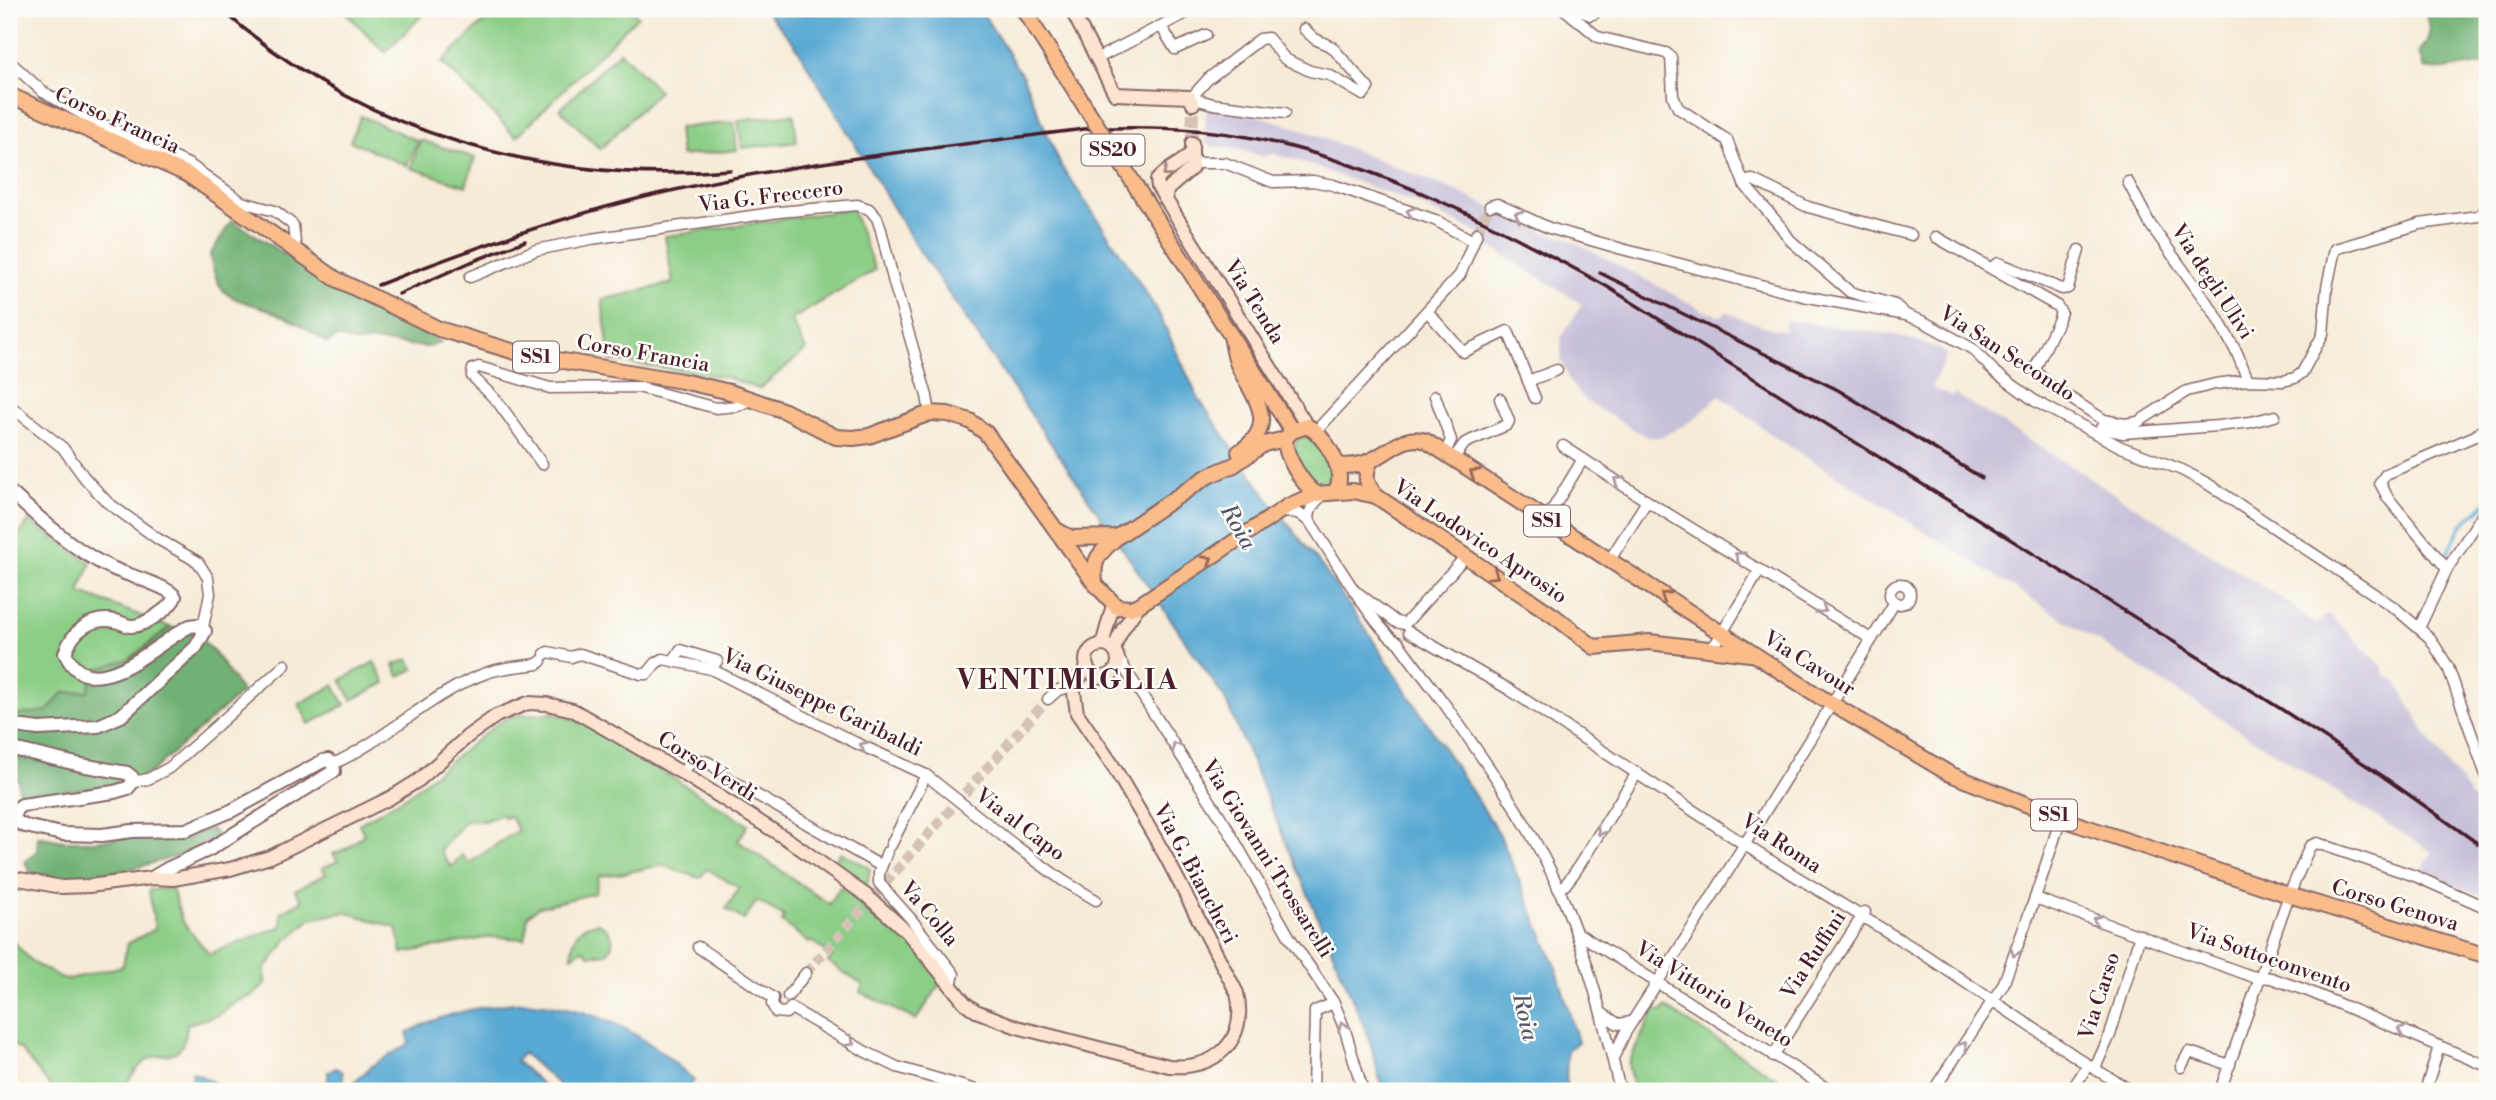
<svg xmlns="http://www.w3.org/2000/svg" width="2496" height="1100" viewBox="0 0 2496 1100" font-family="'Libre Bodoni',serif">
  <rect width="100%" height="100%" fill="#fdfcf7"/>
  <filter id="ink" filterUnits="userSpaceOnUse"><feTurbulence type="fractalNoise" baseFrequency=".0143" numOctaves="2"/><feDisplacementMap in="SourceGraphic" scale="14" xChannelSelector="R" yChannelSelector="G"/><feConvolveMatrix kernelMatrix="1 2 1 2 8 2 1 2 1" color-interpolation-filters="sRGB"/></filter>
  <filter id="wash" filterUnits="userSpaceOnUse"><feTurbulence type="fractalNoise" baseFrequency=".00686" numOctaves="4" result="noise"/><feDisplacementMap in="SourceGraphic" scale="28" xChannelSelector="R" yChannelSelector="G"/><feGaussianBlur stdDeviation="1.57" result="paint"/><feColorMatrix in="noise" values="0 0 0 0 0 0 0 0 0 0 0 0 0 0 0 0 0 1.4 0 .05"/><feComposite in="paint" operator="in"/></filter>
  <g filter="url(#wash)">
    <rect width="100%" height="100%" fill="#f6ebd7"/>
    <path fill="#c7c0d9" d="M1206 107 1266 118 1306 131 1454 190 1548 234 1565 237 1707 312 1722 316 1726 312 1762 326 1784 331 1786 320 1895 335 1939 348 1947 354 1932 387 1952 397 1955 394 2074 468 2283 599 2317 625 2328 613 2383 667 2382 672 2396 681 2429 739 2461 783 2471 796 2487 810V898L2421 872 2432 852 1778 439 1719 395 1694 420 1663 436 1655 437H1647L1587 402 1571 384 1561 360V338L1582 304 1486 244 1487 237 1420 205 1296 160 1273 154 1263 157 1236 149 1209 146 1205 143Z"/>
    <g fill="#8cce87" stroke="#6b7659" stroke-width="2" fill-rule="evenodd">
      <path d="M342 9H429L385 52Z"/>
      <path d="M497 9H630L638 16 516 137 442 62Z"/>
      <path d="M620 51 659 91 600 149 560 109Z"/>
      <path d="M794 114 797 142 742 148 738 120Z"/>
      <path d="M361 116 418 141 407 166 350 141Z"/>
      <path d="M734 122 737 150 681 156 678 128Z"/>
      <path d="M420 140 475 158 466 186 411 168Z"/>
      <path d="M852 209 875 270 791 320 806 350 759 389 725 377 610 360 602 300 673 283 665 236Z"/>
      <path d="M1307 435H1311C1323 452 1335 463 1332 484 1311 495 1300 466 1294 450L1297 440Z"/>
      <path d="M29 521 91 563 79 592 170 627 88 691 63 693 48 711 9 717V549Z"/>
      <path d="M409 659 414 669 399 676 394 665Z"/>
      <path d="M374 662 385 683 352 700 341 680Z"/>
      <path d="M334 685 345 705 309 724 299 704Z"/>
      <path d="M554 713 587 724 748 825 738 841 829 904 840 887C867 903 895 923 915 947 925 958 933 971 941 983L916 1020 860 992 863 985 828 962 832 956 811 941 809 943 782 922 784 916 757 901 744 920 726 909 739 888 707 869 700 878 661 865 625 873 599 876 595 893 539 907 528 915 525 939 491 937 402 953 397 928 346 912 311 919 287 940 265 969V984L254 995 238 1001 218 1015 187 1024C183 1070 162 1045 142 1064 134 1071 127 1083 121 1091H54L20 1049 9 1043V937L33 963 65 980 123 966 127 944 155 929 149 890 172 888 182 921 209 954 282 926 281 912 302 901 295 890 326 874 322 868 338 861 333 854 348 848 364 834 359 824 408 795 499 722 515 715ZM502 814 505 818 510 816 518 830 469 863 462 855 451 867 440 850 466 821H484Z"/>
      <path d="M840 852 870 868 867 886 834 864Z"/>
      <path d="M598 923C611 930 618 940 607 953L589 955 583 949 572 956C572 937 577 925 598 923Z"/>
      <path d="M1665 1007 1797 1091H1634L1628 1064 1655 1008 1662 1012Z"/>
    </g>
    <g fill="#71b174" stroke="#5e6850" stroke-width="2">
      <path d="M2422 9H2487V64C2465 65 2446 72 2424 68L2419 53C2432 37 2433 26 2422 9Z"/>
      <path d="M232 220 315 274 441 342 428 347 374 341 358 343 338 337 327 343C310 330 295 320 274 312 234 296 219 305 210 255Z"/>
      <path d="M170 627 196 634 214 652 242 692 150 773 128 783 20 797 18 780 9 775V719L11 716 47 711 63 693 88 691 94 670 133 658Z"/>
      <path d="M211 829 217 836 181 855 120 872 60 879 31 873 25 862 37 851 38 836 63 841H96L138 835 179 841Z"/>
    </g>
    <g fill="#59a9d3" stroke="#52647f" stroke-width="2">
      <path d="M764 9H980L1023 77 1061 166 1124 258 1159 314 1198 398 1269 500 1320 564 1367 631 1499 833 1555 964 1578 1042 1567 1050 1566 1091H1383L1369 1038 1225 699 917 247 794 43Z"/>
      <path d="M524 1002C594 1007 644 1031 694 1081L685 1091H566L523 1053 516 1061 550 1091H350V1086L373 1065 410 1043 407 1033C443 1012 483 1006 524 1002Z"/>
      <path d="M336 1068 343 1072V1091H328V1072Z"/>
      <path d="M193 1072 215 1083 225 1091H178L191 1079Z"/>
    </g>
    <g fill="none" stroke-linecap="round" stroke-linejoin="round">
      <path stroke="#59a9d3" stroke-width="3.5" d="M2447 555 2461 526 2487 502"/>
    </g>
  </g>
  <g filter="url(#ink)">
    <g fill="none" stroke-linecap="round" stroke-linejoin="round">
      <g stroke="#d4c2b5" stroke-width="10" stroke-dasharray="10 5" stroke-linecap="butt">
        <path d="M1477 233 1490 206"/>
        <path d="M806 973 1048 699"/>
      </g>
      <path stroke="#d4c2b5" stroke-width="12" stroke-dasharray="12 6" stroke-linecap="butt" d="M1192 143 1193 104"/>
      <defs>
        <g id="minor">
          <path d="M1564 9 1598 37 1666 53 1671 57 1673 96 1678 108 1727 140 1744 184 1781 227 1790 240 1850 292 1895 305 1906 315"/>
          <path d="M1576 9 1590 15 1595 13 1597 9"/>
          <path d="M1161 26 1175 49 1206 35"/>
          <path d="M1096 59 1194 9"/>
          <path d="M9 61 43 92 89 118 190 165 242 202 275 211 293 225 296 251"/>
          <path d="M1285 113 1213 104 1191 98 1208 79 1260 39 1268 38 1285 59 1310 71 1329 75 1363 95 1368 88 1332 47 1315 39 1304 29"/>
          <path d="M1193 163H1225L1273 182 1313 181 1333 185 1435 220 1473 241"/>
          <path d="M2128 182 2150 224 2215 314 2237 353 2248 380"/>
          <path d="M1744 184 1746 181 1753 180 1808 207 1911 235"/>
          <path d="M1490 206 1497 204 1549 228 1622 249 1803 296 1906 315 1924 322 1971 348 1995 372 2035 401 2121 447 2182 470 2208 484 2395 608 2430 638 2448 667 2487 778"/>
          <path d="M1936 237 2057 306 2061 312 2058 321 2035 369 2044 381 2104 420 2125 424 2138 422 2187 391 2215 384 2248 380 2283 381 2295 378 2302 373 2323 334 2327 287 2335 249 2420 224 2478 216 2487 209"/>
          <path d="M1996 270 1995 265 1999 263 2062 289 2068 288 2079 250"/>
          <path d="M470 277 536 250 591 239 779 212 857 205 869 209 877 218 881 230 894 283 927 396 930 413"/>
          <path d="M1427 311 1463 352 1508 331 1535 398"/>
          <path d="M1528 381 1557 370"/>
          <path d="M1435 396 1451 440 1445 453"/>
          <path d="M9 405 63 448 84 477 107 502 158 539 198 562 208 578 210 594 203 627"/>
          <path d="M2101 428 2123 433 2218 426 2251 422 2275 416"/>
          <path d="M1316 431 1460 275 1477 233"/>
          <path d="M1563 446 1647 501 1871 639"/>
          <path d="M1453 459 1465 443 1507 425 1509 421 1500 399"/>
          <path d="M542 464 498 402 472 376 473 369 479 367 550 388 638 387 716 408 737 406 752 399"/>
          <path d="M1282 512 1298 513 1310 522C1325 543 1379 637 1398 642 1413 664 1431 685 1446 706 1485 761 1531 826 1558 887 1587 953 1604 1022 1620 1091"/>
          <path d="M1546 520 1583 459"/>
          <path d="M1310 522C1307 509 1315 503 1323 494"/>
          <path d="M1609 561 1647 501"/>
          <path d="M2447 569 2487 508"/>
          <circle cx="1900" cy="594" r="10"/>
          <path d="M1358 593 1396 622 1405 624"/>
          <path d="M1405 624 1466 556"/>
          <path d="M2419 628 2447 569 2388 498 2380 483 2386 474 2475 436 2487 426"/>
          <path d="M1409 632 1510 690 1756 852 1922 953 2088 1065 2132 1091"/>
          <path d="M1710 649 1716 643 1760 570"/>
          <path d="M545 654 548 652 571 657 580 654 641 674H647L656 663 663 659 711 669 854 742 926 775 1013 844 1062 880 1096 900"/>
          <path d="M1118 658 1225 824 1290 938 1334 1003 1345 1030 1363 1091"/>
          <path d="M674 660 680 650 717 661 711 669"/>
          <path d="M1048 699 1058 690 1073 686"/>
          <path d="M333 764C388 739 433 691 489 672 505 667 522 666 538 664L541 661"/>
          <path d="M682 773C699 749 711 763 727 778L881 866"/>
          <path d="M133 782 148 779 169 768 285 665"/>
          <path d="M891 845 926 775"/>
          <path d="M887 852 879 873V883L911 919 954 974 951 985"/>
          <path d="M1558 888 1565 885 1575 872 1637 773"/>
          <path d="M2035 898 2251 976 2271 978 2308 991 2487 1066"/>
          <path d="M1576 932 1831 1091"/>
          <path d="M698 947 773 998"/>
          <path d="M788 996 806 973"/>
          <path d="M773 998 772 1004 776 1012 786 1013 791 1008"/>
          <path d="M791 1008 866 1052 897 1067 979 1091"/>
          <path d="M1603 1014 1618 1024 1632 1022"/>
          <path d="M1614 1056 1625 1033 1705 908 1895 602"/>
          <path d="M1773 1056 1865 912"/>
          <path d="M2181 1067 2189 1052 2230 1065"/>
          <path d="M2095 1068 2110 1035 2140 935"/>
          <path d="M1313 1091 1315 1011 1334 1003"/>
          <path d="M1933 1091 2003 985 2035 898 2061 818"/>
          <path d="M2071 1091 2088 1065"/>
          <path d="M2220 1091 2289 895 2310 846 2317 843 2415 876 2487 908"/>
          <path d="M2425 1091 2439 1047"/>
        </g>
        <g id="tertiary">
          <path d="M9 491C38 517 77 553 112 568 126 575 169 586 175 597 171 608 143 627 131 626 126 626 121 622 115 621 92 616 72 631 65 653 91 711 159 641 190 626L197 625 205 631 196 647 121 716 98 726 38 729 9 725"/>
          <path d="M9 748 81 765 127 773 132 777 133 782 128 788 114 792 22 805 16 809 14 816 17 822 25 826 62 834 102 835 132 831 186 830 231 811 323 761 328 760 333 764 334 771 210 849 167 869 152 878"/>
        </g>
        <g id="secondary">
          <path d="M1071 9 1115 94 1189 97 1193 104"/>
          <path d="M1192 152C1182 164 1167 168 1157 180L1158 187 1307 426"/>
          <path d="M1166 200 1167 190 1192 168V143"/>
          <path d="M1102 645 1113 605"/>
          <circle cx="1102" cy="661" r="16"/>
          <path d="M1114 651C1118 632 1129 621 1139 605"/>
          <path d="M9 877 61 887 89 886 152 878 173 879 230 869 270 857 390 798 419 780 468 736 496 716 528 703 547 704 573 710 682 773 790 841 867 896 907 932 965 1003 976 1011 1017 1027 1169 1066C1216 1070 1248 1041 1237 993L1165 855 1112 764 1077 713 1073 686 1087 668"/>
        </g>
        <g id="primary">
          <path d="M9 95 187 174 336 279 439 329 522 354 682 381 730 392 785 411 836 437 853 438 869 436 930 413 948 414 970 421 986 433 1095 584 1117 607 1131 608 1139 605 1288 506 1316 494"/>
          <path d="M1203 292 1292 431"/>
          <path d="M1231 335C1233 345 1234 357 1239 367 1253 397 1281 425 1239 452"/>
          <path d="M1370 462C1364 477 1366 484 1376 496"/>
          <path d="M1339 465C1379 472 1396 430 1426 441L1817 695 1950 774 2071 822 2289 895 2487 956"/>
          <path d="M1335 491C1349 473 1324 434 1307 426L1292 431 1285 439C1285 457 1302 483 1316 494L1353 491 1376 496 1554 616 1594 647 1649 642 1750 654"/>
          <path d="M1058 531 1071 538 1117 537 1208 476 1234 465 1264 444 1285 439"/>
          <path d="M1095 582C1092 558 1100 553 1117 537"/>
        </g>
      </defs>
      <use href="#minor" stroke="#866667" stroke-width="13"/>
      <use href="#tertiary" stroke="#866667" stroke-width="16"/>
      <use href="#secondary" stroke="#866667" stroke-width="16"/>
      <use href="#primary" stroke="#866667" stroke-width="18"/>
      <use href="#minor" stroke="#fff" stroke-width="10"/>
      <use href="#tertiary" stroke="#fff" stroke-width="12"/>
      <use href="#secondary" stroke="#fde4d0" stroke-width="12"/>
      <use href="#primary" stroke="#f9bc8a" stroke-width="14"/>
      <g stroke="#4a1f2b" stroke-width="3.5">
        <path d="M221 9C360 133 546 186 730 170"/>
        <path d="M1600 273 1838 390 1982 478"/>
        <path d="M378 285C475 247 574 212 675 190 809 160 947 147 1083 129 1142 126 1201 127 1258 139 1378 164 1500 227 1606 286L2281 709 2381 775 2487 850"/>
        <path d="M399 294 471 262 525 241"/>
      </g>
      <defs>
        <path id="primary-bridge" d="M1023 9 1203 292"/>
      </defs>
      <use href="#primary-bridge" stroke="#866667" stroke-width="18" stroke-linecap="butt"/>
      <use href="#primary-bridge" stroke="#f9bc8a" stroke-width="14"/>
    </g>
    <defs><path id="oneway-chevron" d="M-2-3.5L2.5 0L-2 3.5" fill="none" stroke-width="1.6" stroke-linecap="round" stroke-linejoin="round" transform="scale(1.75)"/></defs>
    <use stroke="#a4827e" href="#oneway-chevron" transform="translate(1167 173) rotate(142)"/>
    <g stroke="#ae9aa0">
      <use href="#oneway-chevron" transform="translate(1411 212) rotate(-162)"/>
      <use href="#oneway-chevron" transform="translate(1519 215) rotate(-153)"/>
      <use href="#oneway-chevron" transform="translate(1618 481) rotate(-147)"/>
      <use href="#oneway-chevron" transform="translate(1739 556) rotate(-147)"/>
      <use href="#oneway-chevron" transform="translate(1822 609) rotate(32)"/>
      <use href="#oneway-chevron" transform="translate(864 746) rotate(-155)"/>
      <use href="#oneway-chevron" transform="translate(1176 747) rotate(-122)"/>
      <use href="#oneway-chevron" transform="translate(1601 831) rotate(122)"/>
      <use href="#oneway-chevron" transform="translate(2097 920) rotate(-160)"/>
      <use href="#oneway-chevron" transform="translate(2015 952) rotate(110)"/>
      <use href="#oneway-chevron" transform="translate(1343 1026) rotate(-110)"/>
      <use href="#oneway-chevron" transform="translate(2402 1030) rotate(-156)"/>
      <use href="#oneway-chevron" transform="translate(850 1042) rotate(30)"/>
      <use href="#oneway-chevron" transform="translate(1963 1046) rotate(-56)"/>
    </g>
    <g stroke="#996656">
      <use href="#oneway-chevron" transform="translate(1474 473) rotate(-147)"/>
      <use href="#oneway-chevron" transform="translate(1208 560) rotate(-34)"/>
      <use href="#oneway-chevron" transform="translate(1494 575) rotate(34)"/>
      <use href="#oneway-chevron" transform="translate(1665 596) rotate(-147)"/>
    </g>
  </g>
  <g text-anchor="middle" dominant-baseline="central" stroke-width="5" stroke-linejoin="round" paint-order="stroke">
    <g fill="#fdfcf7" stroke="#806168" stroke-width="2">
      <rect x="1081.5" y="134.5" width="63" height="31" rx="5"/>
      <rect x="513" y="341.5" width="46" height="31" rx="5"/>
      <rect x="1524" y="505.5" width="46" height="31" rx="5"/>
      <rect x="2031" y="799.5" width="46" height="31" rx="5"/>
    </g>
    <g font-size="19" font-weight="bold" fill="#4a1f2b">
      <text x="1113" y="150">SS20</text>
      <text x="536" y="357">SS1</text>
      <text x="1547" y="521">SS1</text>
      <text x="2054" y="815">SS1</text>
    </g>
    <g font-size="21" fill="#4a1f2b" stroke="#fdfcf7">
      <text transform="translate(117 121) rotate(24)">Corso Francia</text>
      <text transform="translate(771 197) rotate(-7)">Via G. Freccero</text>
      <text transform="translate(2212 282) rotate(57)">Via degli Ulivi</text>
      <text transform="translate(1254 302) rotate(58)">Via Tenda</text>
      <text transform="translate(643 354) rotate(10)">Corso Francia</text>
      <text transform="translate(2007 354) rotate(33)">Via San Secondo</text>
      <text transform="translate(1480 542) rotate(34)">Via Lodovico Aprosio</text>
      <text transform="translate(1809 664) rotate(32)">Via Cavour</text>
      <text transform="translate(822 703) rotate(26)">Via Giuseppe Garibaldi</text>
      <text transform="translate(707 767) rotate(32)">Corso Verdi</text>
      <text transform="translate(1020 825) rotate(37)">Via al Capo</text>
      <text transform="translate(1781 844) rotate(33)">Via Roma</text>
      <text transform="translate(1267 859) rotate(58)">Via Giovanni Trossarelli</text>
      <text transform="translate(1195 874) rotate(62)">Via G. Biancheri</text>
      <text transform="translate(2395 906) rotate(17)">Corso Genova</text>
      <text transform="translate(929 914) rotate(50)">Va Colla</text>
      <text transform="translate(1814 955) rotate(-57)">Via Ruffini</text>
      <text transform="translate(2269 959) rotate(19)">Via Sottoconvento</text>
      <text transform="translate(1714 995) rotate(32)">Via Vittorio Veneto</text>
      <text transform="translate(2100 996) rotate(-72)">Via Carso</text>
    </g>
    <g font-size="23" font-style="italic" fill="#50566e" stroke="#fdfcf7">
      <text transform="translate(1238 527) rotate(60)">Roia</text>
      <text transform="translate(1525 1017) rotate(77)">Roia</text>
    </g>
    <g font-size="28" font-weight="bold" letter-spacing="2" fill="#4a1f2b" stroke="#fdfcf7">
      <text x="1068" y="680">VENTIMIGLIA</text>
    </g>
  </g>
  <rect width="2496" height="1100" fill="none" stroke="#fdfcf7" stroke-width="35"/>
</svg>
